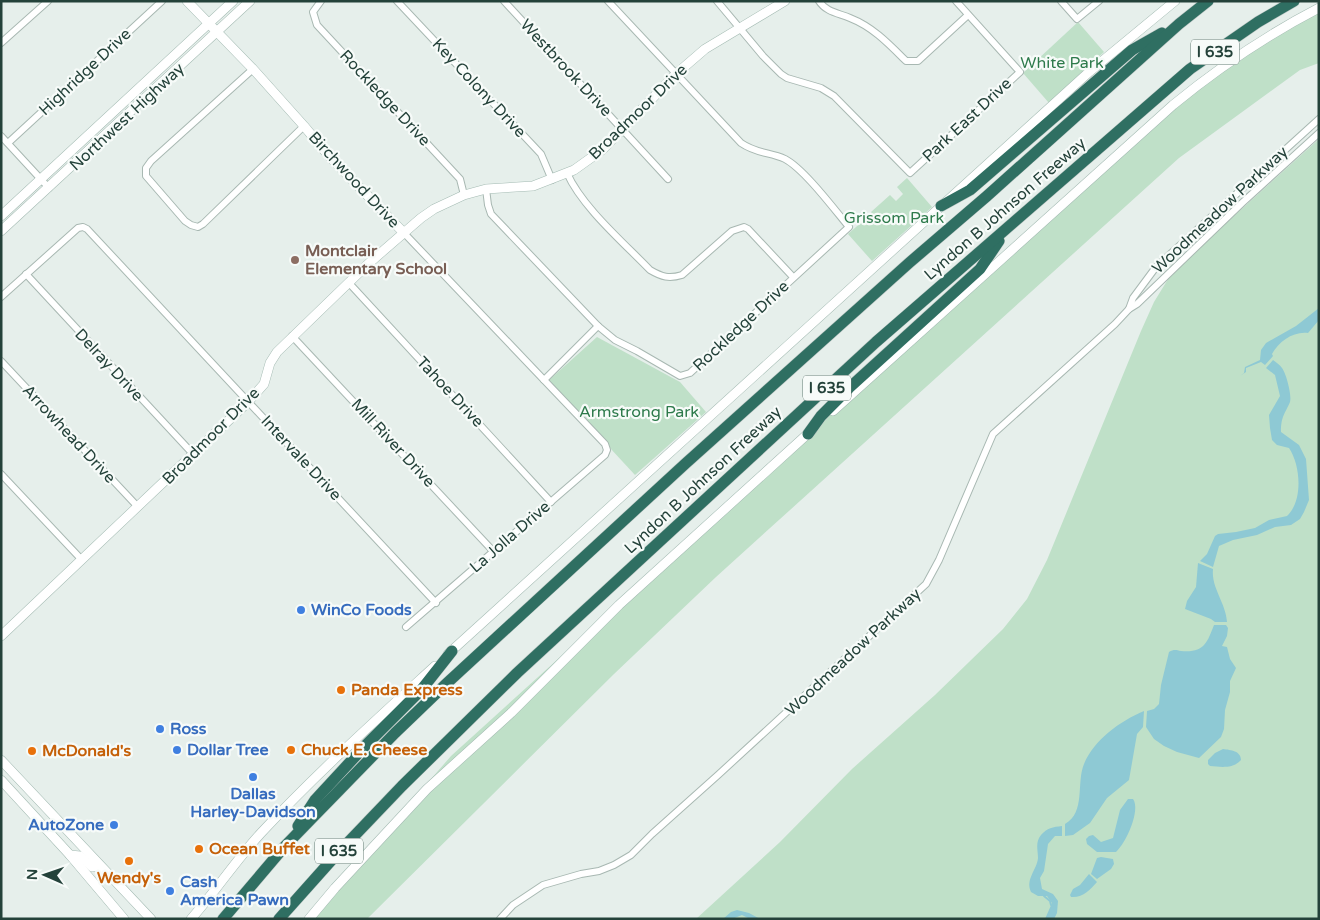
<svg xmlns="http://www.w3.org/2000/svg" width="1320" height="920" viewBox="0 0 1320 920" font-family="'Varela Round',sans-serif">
  <rect width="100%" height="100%" fill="#e6efeb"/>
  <g fill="#bfe0c8">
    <path d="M1319 13V63L1300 70 1179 158 716 577 614 674 367 919H309L451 756 1184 92 1207 73 1269 32Z"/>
    <path d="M1078 22 1104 52 1049 103 1023 73Z"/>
    <path d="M1319 139V919H696L780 842 852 769 935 695 1003 629 1027 599 1047 560 1141 331 1154 302 1173 271Z"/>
    <path d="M907 178 932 207 872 261 848 234 864 220 868 225 876 218 871 212 890 195 896 201 903 194 897 187Z"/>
    <path d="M597 337 680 382 706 412 635 475 548 381Z"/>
  </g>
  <g fill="#8ec9d4">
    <path d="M1319 308V320L1308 333C1294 331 1279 341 1272 354L1273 356 1265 365 1261 362 1246 368V372L1240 376 1244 373 1245 367 1260 360 1261 350 1266 343 1296 326Z"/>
    <path d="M1273 360C1276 362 1280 365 1282 368 1286 373 1292 395 1290 402 1285 414 1281 416 1281 432L1299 445 1306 459 1309 500 1304 512 1300 519 1291 525 1275 527 1257 535 1233 540 1219 546 1213 567 1200 561 1207 554 1215 536 1218 534 1236 532 1255 528 1269 520 1287 516C1303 501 1301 466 1289 448L1277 445 1272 440 1270 428 1269 415 1280 396 1275 375 1266 368Z"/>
    <path d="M1198 563 1213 569C1211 588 1226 603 1227 622H1215L1211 619 1185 609 1187 601 1196 587Z"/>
    <path d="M1214 625H1226L1228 628 1227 636 1222 646 1227 647 1230 659 1236 668 1230 681V692L1225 710 1224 729 1221 737 1199 758 1177 752 1164 746 1154 739 1146 727 1147 711 1154 709 1159 704 1161 685 1169 652C1174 649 1176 650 1181 651 1204 653 1207 643 1214 625Z"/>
    <path d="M1144 711 1143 727 1137 734 1129 780 1107 798 1090 823 1073 835 1065 836V824C1086 812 1076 783 1084 764 1094 740 1120 721 1144 711Z"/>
    <path d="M1223 749C1231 750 1241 751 1241 760 1233 769 1221 767 1210 766L1208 764V760L1215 753Z"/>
    <path d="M1128 799H1133C1141 810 1126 843 1116 852H1097L1087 844 1086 839 1089 836 1093 835 1101 842 1113 838 1120 810Z"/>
    <path d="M1062 826V836H1055L1048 844 1044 871 1040 878 1042 889 1053 894 1058 901 1057 913 1054 919H1045L1052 903 1047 896H1038L1031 892C1025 879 1037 870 1038 858 1038 850 1035 842 1041 835 1047 828 1053 827 1062 826Z"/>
    <path d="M1101 857 1113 859 1114 864 1111 869 1097 879 1091 874 1097 858Z"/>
    <path d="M1089 874 1097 882C1090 890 1083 898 1071 897L1070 895 1073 889 1080 885Z"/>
    <path d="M737 910 749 913 760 919H750L742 915 732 919H723L731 912Z"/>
  </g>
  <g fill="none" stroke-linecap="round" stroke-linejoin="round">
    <path stroke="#8ec9d4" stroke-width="2" d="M1044 896 1050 901 1051 905"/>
    <defs>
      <g id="street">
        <path d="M321 1 313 12 317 25 460 179 464 195"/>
        <path d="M397 1 541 154 552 180"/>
        <path d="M504 1 668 179"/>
        <path d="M717 1 763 56 781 74 787 78 821 88 834 96 910 173 1020 72 956 1"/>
        <path d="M819 1C826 12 838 13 850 18 873 27 889 44 906 61H918L968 15"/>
        <path d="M1061 1 1077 19 1099 1"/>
        <path d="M1 43 48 1"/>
        <path d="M253 69 151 161 146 168V176L185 221 191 225 198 227 203 224 304 126"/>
        <path d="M1 136 49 188"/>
        <path d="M8 143 162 1"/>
        <path d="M567 173C582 207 624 243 650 270 662 277 669 279 682 275L732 231 744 227 748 229 793 277"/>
        <path d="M486 189 488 205 491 214 598 326 615 340 637 351 680 376 690 373 849 227C834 209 804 169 785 159 770 152 757 154 741 143L608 1"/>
        <path d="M404 233 605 444 607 450 605 455 406 627"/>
        <path d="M26 274 193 454"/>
        <path d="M349 283 551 502"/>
        <path d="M1 297 78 228 83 227 87 229 436 603"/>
        <path d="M1129 309 1133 298 1156 267 1319 119"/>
        <path d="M292 336 493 551"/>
        <path d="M1 361 138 507"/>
        <path d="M544 380 598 326"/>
        <path d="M1 474 81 559"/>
        <path d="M500 919 513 905 543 885 581 874 599 871 614 865 631 855 652 834 718 775 926 584 939 560 993 434 1115 324 1129 309 1137 304 1242 203 1319 133"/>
      </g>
      <g id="secondary">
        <path d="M187 1 253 69 304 126 329 156 404 233"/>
        <path d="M1 216 233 1"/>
        <path d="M1 231 250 1"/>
        <path d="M833 411 1173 105C1218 68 1267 35 1319 8"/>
        <path d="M1 636 248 402 264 384 270 363 277 352 368 264 421 218 434 209 464 195 486 189 533 186 574 170 602 150 676 74 705 49 785 1"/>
        <path d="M448 654 1089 72 1175 1"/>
        <path d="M1 760 151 919"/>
        <path d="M1 780 70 855 124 919"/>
        <path d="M70 855 80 856 92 867 99 866"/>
        <path d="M191 919C216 891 236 860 261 833 316 774 376 720 435 666"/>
        <path d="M309 919 335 888 427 789 511 713 619 605 812 430"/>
      </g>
      <g id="highway">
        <path d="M941 206 970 190 1132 50 1162 33"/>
        <path d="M808 434 821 416 849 388 980 269 999 241"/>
        <path d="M298 826 315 800 364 747 422 689 452 651"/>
        <path d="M223 919 285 846 395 733 446 684 685 464 909 263 987 196 1179 24 1208 1"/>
        <path d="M279 919 337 854 402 786 517 673 876 342 1190 69 1258 22 1294 1"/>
      </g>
    </defs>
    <use href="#street" stroke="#a8b8b2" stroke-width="8"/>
    <use href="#secondary" stroke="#a4bbb3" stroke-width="10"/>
    <use href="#highway" stroke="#c2cac8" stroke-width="12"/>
    <use href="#street" stroke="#fff" stroke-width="6"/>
    <use href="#secondary" stroke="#fff" stroke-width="9"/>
    <use href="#highway" stroke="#2f6f62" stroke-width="11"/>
  </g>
  <circle fill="#8d6e63" stroke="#f7fbf9" stroke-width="2" cx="295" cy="260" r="5"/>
  <g fill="#3f7fe0" stroke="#f7fbf9" stroke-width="2">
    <circle cx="301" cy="610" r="5"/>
    <circle cx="160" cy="729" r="5"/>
    <circle cx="177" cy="750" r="5"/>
    <circle cx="253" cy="777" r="5"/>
    <circle cx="114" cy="825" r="5"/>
    <circle cx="170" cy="891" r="5"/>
  </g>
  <g fill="#e8710a" stroke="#f7fbf9" stroke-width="2">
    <circle cx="341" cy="690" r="5"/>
    <circle cx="291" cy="750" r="5"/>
    <circle cx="32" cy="751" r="5"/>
    <circle cx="199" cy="849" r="5"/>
    <circle cx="129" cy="861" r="5"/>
  </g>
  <g text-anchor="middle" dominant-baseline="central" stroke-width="4.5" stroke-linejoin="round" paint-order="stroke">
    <g fill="#f7fbf9" stroke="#637a73" stroke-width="1">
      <rect x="1191" y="39.5" width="48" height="25" rx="4"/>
      <rect x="803" y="375.5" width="48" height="25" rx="4"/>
      <rect x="315" y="838.5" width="48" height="25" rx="4"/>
    </g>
    <g font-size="15" font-weight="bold" fill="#24423a">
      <text x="1215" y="52">I 635</text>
      <text x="827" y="388">I 635</text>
      <text x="339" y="851">I 635</text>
    </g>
    <g font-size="16" fill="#2d7a4b" stroke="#f7fbf9">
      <text x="1062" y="63">White Park</text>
      <text x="894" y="218">Grissom Park</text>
      <text x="639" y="412">Armstrong Park</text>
    </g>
    <g font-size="16" fill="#24423a" stroke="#f7fbf9">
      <text transform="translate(566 68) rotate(47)">Westbrook Drive</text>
      <text transform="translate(85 72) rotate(-43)">Highridge Drive</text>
      <text transform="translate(479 88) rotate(47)">Key Colony Drive</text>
      <text transform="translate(385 98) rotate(47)">Rockledge Drive</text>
      <text transform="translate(638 112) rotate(-44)">Broadmoor Drive</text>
      <text transform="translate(127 117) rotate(-43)">Northwest Highway</text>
      <text transform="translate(967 120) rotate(-43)">Park East Drive</text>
      <text transform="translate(354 180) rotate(47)">Birchwood Drive</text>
      <text transform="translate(1005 209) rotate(-41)">Lyndon B Johnson Freeway</text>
      <text transform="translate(1220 210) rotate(-43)">Woodmeadow Parkway</text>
      <text transform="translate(741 326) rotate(-43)">Rockledge Drive</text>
      <text transform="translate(109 365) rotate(47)">Delray Drive</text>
      <text transform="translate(450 392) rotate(47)">Tahoe Drive</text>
      <text transform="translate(69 434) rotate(47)">Arrowhead Drive</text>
      <text transform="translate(211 436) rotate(-45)">Broadmoor Drive</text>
      <text transform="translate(393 443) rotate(47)">Mill River Drive</text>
      <text transform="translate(301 458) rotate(47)">Intervale Drive</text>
      <text transform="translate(703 480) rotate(-43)">Lyndon B Johnson Freeway</text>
      <text transform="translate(510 537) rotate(-41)">La Jolla Drive</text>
      <text transform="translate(853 652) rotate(-43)">Woodmeadow Parkway</text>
    </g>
    <g font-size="16" font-weight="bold" fill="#785e54" stroke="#f7fbf9" text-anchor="start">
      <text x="305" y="251">Montclair<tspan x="305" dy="18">Elementary School</tspan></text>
    </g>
    <g font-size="16" font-weight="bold" fill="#366cbe" stroke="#f7fbf9" text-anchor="start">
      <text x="311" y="610">WinCo Foods</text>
      <text x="170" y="729">Ross</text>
      <text x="187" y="750">Dollar Tree</text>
      <text x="253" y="794" text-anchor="middle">Dallas<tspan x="253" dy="18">Harley-Davidson</tspan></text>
      <text x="104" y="825" text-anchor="end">AutoZone</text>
      <text x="180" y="882">Cash<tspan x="180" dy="18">America Pawn</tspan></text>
    </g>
    <g font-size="16" font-weight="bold" fill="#c56008" stroke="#f7fbf9" text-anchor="start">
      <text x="351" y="690">Panda Express</text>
      <text x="301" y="750">Chuck E. Cheese</text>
      <text x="42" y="751">McDonald's</text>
      <text x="209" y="849">Ocean Buffet</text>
      <text x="129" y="878" text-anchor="middle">Wendy's</text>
    </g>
  </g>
  <rect width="1320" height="920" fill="none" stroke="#24423a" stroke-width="5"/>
  <g transform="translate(45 875) rotate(272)" stroke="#f7fbf9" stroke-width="4" paint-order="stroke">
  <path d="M0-4L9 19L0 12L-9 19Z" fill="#24423a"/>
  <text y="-8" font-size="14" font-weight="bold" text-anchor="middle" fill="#24423a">N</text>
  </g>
</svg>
